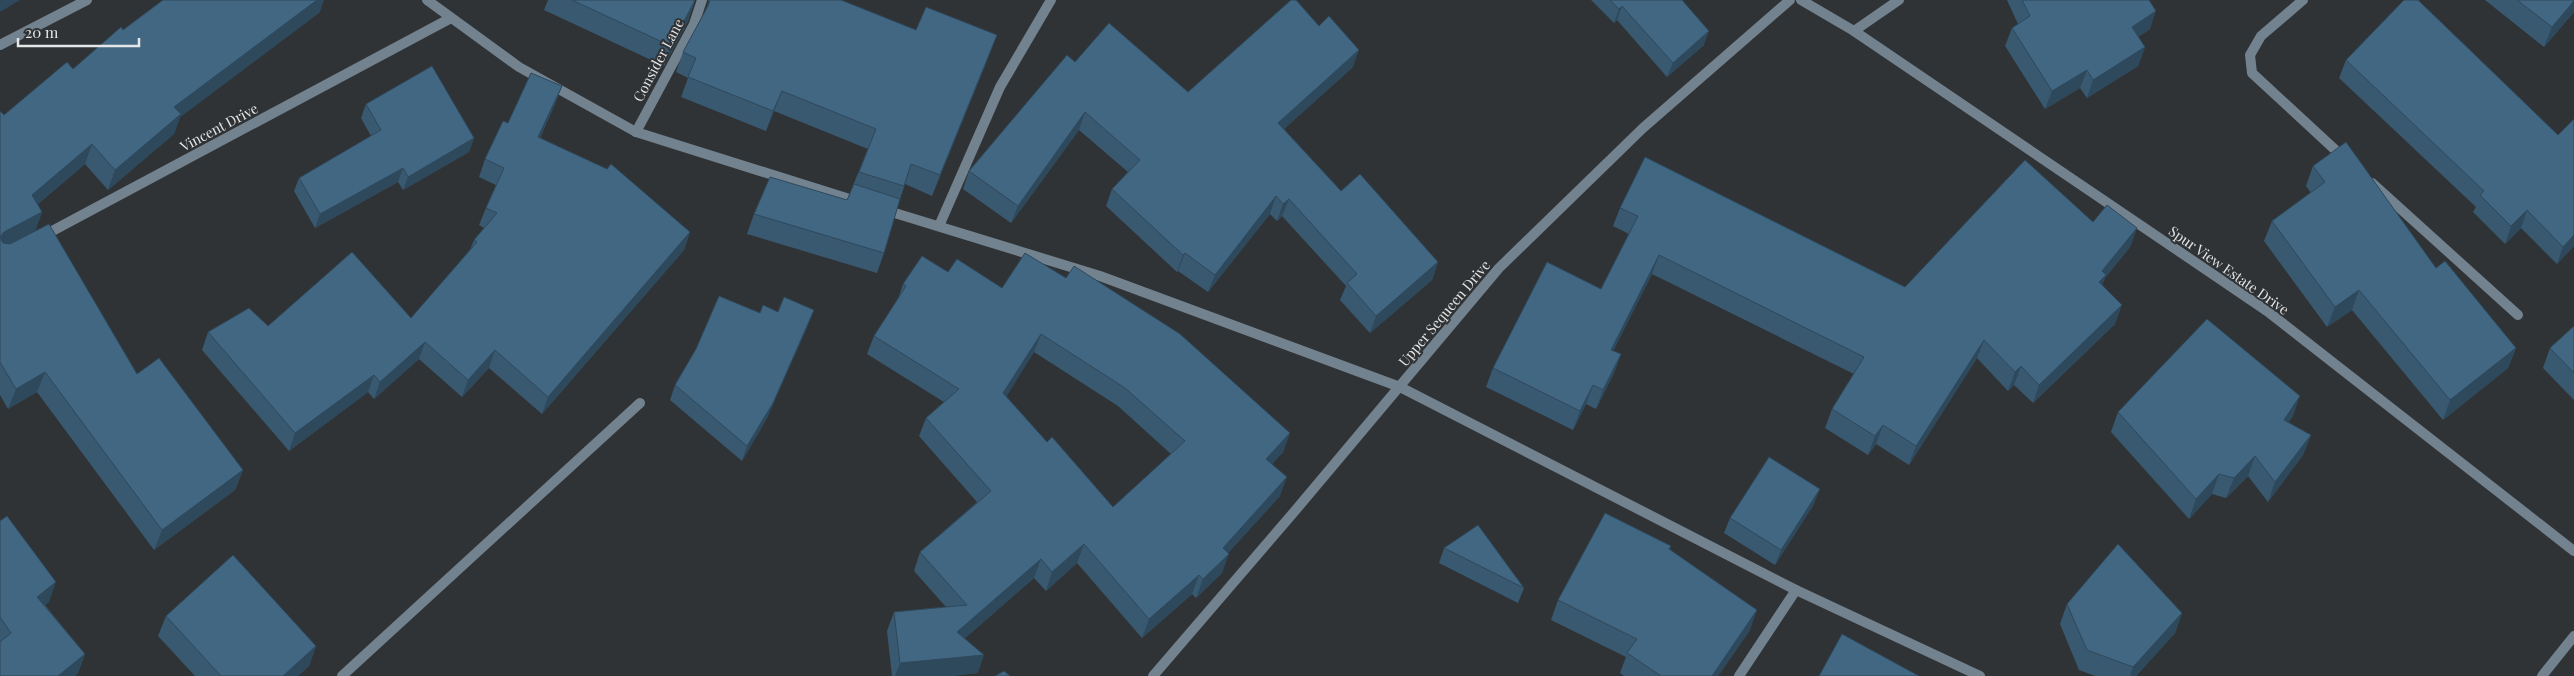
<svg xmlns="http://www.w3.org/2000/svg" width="2574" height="676" viewBox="0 0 2574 676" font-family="'Playfair Display',serif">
  <rect width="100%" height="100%" fill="#303335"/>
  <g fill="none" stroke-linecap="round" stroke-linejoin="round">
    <g stroke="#72828f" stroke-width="10">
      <path d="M427 0 519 67 636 132 859 202"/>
      <path d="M1801 0 1854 31 2267 311 2574 551"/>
      <path d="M2303 0 2261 36 2250 55 2252 73 2344 158"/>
      <path d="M1854 31 1899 0"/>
      <path d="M0 45 87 0"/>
      <path d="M636 132 694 24 702 0"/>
      <path d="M2372 183 2518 315"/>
      <path d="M885 210 1100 276 1400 387 1796 590 1980 676"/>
      <path d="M939 226 1000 87 1051 0"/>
      <path d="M41 237 451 18"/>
      <path d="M342 676 640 403"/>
      <path d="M1153 676 1294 512 1499 268 1643 128 1790 0"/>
      <path d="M1739 676 1796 590"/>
      <path d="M2542 676 2574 636"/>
    </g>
  </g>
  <g fill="#395971" fill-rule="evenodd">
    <path d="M548 0H695L688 21 664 66 544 10Z"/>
    <path d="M708 0H841L916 30 989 56 932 196 905 184 900 199 884 253 877 273 747 234 754 214 847 200 868 149 774 111 766 131 681 97 688 78 676 72 683 52 706 9 709 2Z"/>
    <path d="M1591 0H1682L1704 45 1667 77 1617 20 1614 23Z"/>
    <path d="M2007 0H2149L2150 29 2138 37 2145 47 2138 66 2087 98 2080 88 2045 109 2005 46 2012 28 2018 24Z"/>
    <path d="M2485 0H2574V12L2544 47Z"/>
    <path d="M320 12 180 117 174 134 108 190 85 164 38 204 42 212 35 231 137 374 243 470 235 490 154 550 37 392 8 409 0 395V111L4 115 73 69 123 30Z"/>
    <path d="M2346 60 2558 135 2574 119V246L2557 264 2521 228 2505 244 2473 212 2476 207 2339 78Z"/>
    <path d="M1075 62 1188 92 1353 67 1284 129 1341 191 1438 262 1432 280 1370 333 1340 300 1346 286 1282 216 1277 221 1270 214 1208 292 1178 271 1177 272 1106 206 1112 189 1128 172 1079 130 1011 223 963 189 969 171Z"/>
    <path d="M562 86 555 104 540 138 690 232 684 250 542 414 489 368 462 397 419 359 374 399 368 392 289 451 202 350 208 332 268 326 411 318 470 250 474 240 484 228 479 225 486 208 496 185 479 177 485 159 508 123Z"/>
    <path d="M366 104 474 138 469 152 403 190 398 182 315 228 294 191 299 178 371 136 361 118Z"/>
    <path d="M2313 166 2436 268 2516 348 2508 368 2443 420 2352 310 2327 327 2264 241 2272 221 2311 193 2306 186Z"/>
    <path d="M1620 208 1905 287 2093 222 2137 228 2130 247 2105 278 2102 285 2115 324 2033 403 2014 385 2008 391 1977 358 1909 465 1876 444 1868 455 1825 428 1832 409 1854 374 1652 274 1613 351 1621 354 1614 373 1596 409 1586 404 1573 430 1486 387 1493 368 1601 289 1629 234 1613 226Z"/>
    <path d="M948 272 1002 288 1290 433 1283 452 1272 464 1280 496 1228 553 1222 573 1196 598 1192 594 1142 638 1077 563 1046 591 1034 578 964 639 978 673 951 676H892L887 631 894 612 946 607 914 571 920 552 977 502 919 436 926 418 944 402 867 354 874 336 898 299 903 284ZM1034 352 1118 406 1171 454 1113 507 1047 442 1006 396Z"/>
    <path d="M760 313 808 325 767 418 742 461 670 400 675 385Z"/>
    <path d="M2574 326V400L2543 368 2550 348Z"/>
    <path d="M2118 412 2293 416 2288 423 2311 435 2303 455 2268 502 2248 476 2226 498 2212 494 2189 519 2111 432Z"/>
    <path d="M1814 504 1775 565 1724 533 1730 518Z"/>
    <path d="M0 521 49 602 45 605 85 654 78 673 75 676H0Z"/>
    <path d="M1444 548 1524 588 1518 603 1439 563Z"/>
    <path d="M1670 549 1750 630 1718 676H1624L1620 673 1626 657 1551 620 1558 600Z"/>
    <path d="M2067 604 2182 613 2175 633 2136 676H2095L2079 670 2060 624Z"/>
    <path d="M166 616 316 646 309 666 298 676H195L158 636Z"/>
  </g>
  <g fill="#2e485c">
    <path d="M0 0H20L0 12Z"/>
    <path d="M317 0H324L320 12 180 117 174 134 108 190 115 170 174 107Z"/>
    <path d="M695 1 688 21 664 66 671 46Z"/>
    <path d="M2574 1V12L2544 47 2552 27Z"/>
    <path d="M1622 6 1617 20 1614 23 1619 9Z"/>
    <path d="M2156 11 2150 29 2125 45 2132 27Z"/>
    <path d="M1709 31 1704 45 1667 77 1673 63Z"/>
    <path d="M997 35 989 56 932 196 940 175Z"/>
    <path d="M2145 47 2138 66 2087 98 2093 80Z"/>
    <path d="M1359 50 1353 67 1272 140 1278 123Z"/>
    <path d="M2087 70 2080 88 2045 109 2052 91Z"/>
    <path d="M562 86 555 104 532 155 538 137Z"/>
    <path d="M782 91 766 131 773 111Z"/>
    <path d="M1085 112 1079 130 1011 223 1018 206Z"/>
    <path d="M474 138 469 152 403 190 408 177Z"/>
    <path d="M92 144 85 164 25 215 32 195Z"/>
    <path d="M403 168 398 182 315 228 320 214Z"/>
    <path d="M1276 196 1270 214 1208 292 1215 275Z"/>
    <path d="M1289 199 1282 216 1277 221 1283 204Z"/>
    <path d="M2527 210 2521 228 2505 244 2511 226Z"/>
    <path d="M42 212 35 232 0 250V239L4 232Z"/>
    <path d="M2137 228 2130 247 2105 278 2099 294 2092 300 2102 271Z"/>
    <path d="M690 232 684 250 542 414 548 397Z"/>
    <path d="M2574 235V246L2557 264 2563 247Z"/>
    <path d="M1185 253 1178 271 1177 272 1183 255Z"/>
    <path d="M1659 255 1652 274 1604 368 1611 350Z"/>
    <path d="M1438 262 1432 280 1370 333 1376 316Z"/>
    <path d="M2359 290 2352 310 2327 327 2335 307Z"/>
    <path d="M2122 305 2115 324 2033 403 2039 385Z"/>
    <path d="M814 310 808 325 767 418 742 461 747 446Z"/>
    <path d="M1041 334 1034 352 997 412 1003 393Z"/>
    <path d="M1984 340 1977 358 1909 465 1916 446Z"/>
    <path d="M425 342 419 359 374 399 380 382Z"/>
    <path d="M2516 348 2508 368 2443 420 2450 400Z"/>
    <path d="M495 350 489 368 462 397 468 380Z"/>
    <path d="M1621 354 1614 373 1596 409 1603 390Z"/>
    <path d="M2021 366 2014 385 2008 391 2015 372Z"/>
    <path d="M45 372 37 392 8 409 16 389Z"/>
    <path d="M374 375 368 392 289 451 295 433Z"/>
    <path d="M1593 385 1586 404 1573 430 1580 411Z"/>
    <path d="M2300 396 2293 416 2276 440 2284 420Z"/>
    <path d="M1883 425 1876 444 1868 455 1875 436Z"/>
    <path d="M1290 433 1283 452 1259 478 1266 459Z"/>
    <path d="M2311 435 2303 455 2268 502 2275 482Z"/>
    <path d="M2255 456 2248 476 2226 498 2234 478Z"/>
    <path d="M243 470 235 490 154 550 162 530Z"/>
    <path d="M2219 474 2212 494 2189 519 2196 499Z"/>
    <path d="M1287 477 1280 496 1216 566 1223 548Z"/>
    <path d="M1820 489 1814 504 1775 565 1781 550Z"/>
    <path d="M1084 544 1077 563 1046 591 1052 572Z"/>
    <path d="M1229 554 1222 573 1196 598 1203 579Z"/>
    <path d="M1041 559 1034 578 950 651 957 632Z"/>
    <path d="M1199 575 1192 594 1142 638 1149 619Z"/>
    <path d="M56 582 49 602 30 616 37 597Z"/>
    <path d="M1757 610 1750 630 1718 676H1712Z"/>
    <path d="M2182 613 2175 633 2136 676H2130L2133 667Z"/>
    <path d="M316 646 309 666 298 676H283Z"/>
    <path d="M85 654 78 673 75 676H58Z"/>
    <path d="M984 655 978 673 951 676H895L900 663Z"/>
  </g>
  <g fill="#426783" stroke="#2e485c" fill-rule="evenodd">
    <path d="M163 0H317L174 107 181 114 115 170 92 144 32 195 42 212 4 232 0 237 3 243 10 244 49 224 137 374 159 358 243 470 162 530 45 372 16 389 0 362V111L4 115 67 62 73 69 121 27 123 30Z"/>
    <path d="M572 0H695L671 46Z"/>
    <path d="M710 0H841L916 30 926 7 997 35 940 175 911 164 904 186 859 172 876 129 782 91 773 111 688 77 696 58 683 52 708 6Z"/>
    <path d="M1291 0H1296L1319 26 1329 16 1359 50 1278 123 1341 191 1360 174 1438 262 1376 316 1347 283 1357 274 1289 199 1283 204 1276 196 1215 275 1185 253 1183 255 1112 189 1140 160 1085 112 1018 206 969 171 1067 55 1075 62 1109 23 1188 92Z"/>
    <path d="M1610 0H1682L1709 31 1673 63 1622 6 1619 9Z"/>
    <path d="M2022 0H2149L2156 11 2132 27 2145 47 2093 80 2087 70 2052 91 2012 28 2030 16Z"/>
    <path d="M2404 0H2418L2558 135 2574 119V235L2563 247 2527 210 2511 226 2480 195 2484 191 2346 60Z"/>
    <path d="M2517 0H2574V1L2552 27Z"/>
    <path d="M432 66 474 138 408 177 403 168 320 214 299 178 381 130 366 104Z"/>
    <path d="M531 73 562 86 538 137 607 169 611 164 690 232 548 397 495 350 468 380 425 342 380 382 374 375 295 433 208 332 249 308 268 326 352 252 411 318 477 242 474 240 497 213 486 208 504 168 485 159 503 121 508 123Z"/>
    <path d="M2346 142 2436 268 2445 261 2516 348 2450 400 2359 290 2335 307 2272 221 2325 182 2313 166Z"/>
    <path d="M1645 157 1905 287 2025 160 2093 222 2107 205 2137 228 2102 271 2106 275 2099 282 2122 305 2039 385 2021 366 2015 372 1984 340 1916 446 1883 425 1875 436 1832 409 1864 357 1659 255 1611 350 1621 354 1603 390 1593 385 1580 411 1493 368 1547 262 1601 289 1638 216 1620 208Z"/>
    <path d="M770 177 847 200 854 184 900 199 884 253 754 214Z"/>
    <path d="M1025 253 1066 278 1074 266 1180 334 1290 433 1266 459 1287 477 1223 548 1229 554 1203 579 1199 575 1149 619 1084 544 1052 572 1041 559 957 632 984 655 900 663 894 612 967 605 920 552 991 491 926 418 959 389 874 336 906 286 903 284 922 256 948 272 957 259 1002 288ZM1041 334 1125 388 1185 441 1113 507 1052 437 1047 442 1003 393Z"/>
    <path d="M719 296 760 313 763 305 778 312 784 297 814 310 773 403 747 446 675 385 696 349Z"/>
    <path d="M2207 319 2300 396 2284 420 2311 435 2275 482 2255 456 2234 478 2219 474 2196 499 2118 412Z"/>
    <path d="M2574 326V373L2550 348Z"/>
    <path d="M1769 457 1820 489 1781 550 1730 518Z"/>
    <path d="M1605 513 1671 546 1669 549 1757 610 1712 676H1661L1627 653 1637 639 1558 600Z"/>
    <path d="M7 516 56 582 37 597 85 654 58 676H0V642L11 633 0 617V521Z"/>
    <path d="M1478 525 1524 588 1444 548Z"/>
    <path d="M2118 544 2182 613 2133 667 2087 650 2067 604Z"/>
    <path d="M233 555 316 646 283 676H221L166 616Z"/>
    <path d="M1842 634 1919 676H1819Z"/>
    <path d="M1004 671 1010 676H995Z"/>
  </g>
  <g text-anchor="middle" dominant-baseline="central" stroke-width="4" stroke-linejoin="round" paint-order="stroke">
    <g font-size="14" fill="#e4e6e7" stroke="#303335">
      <text transform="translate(658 60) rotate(-62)">Consider Lane</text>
      <text transform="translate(219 127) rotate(-28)">Vincent Drive</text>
      <text transform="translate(2229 270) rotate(35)">Spur View Estate Drive</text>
      <text transform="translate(1444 313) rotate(-50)">Upper Sequeen Drive</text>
    </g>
  </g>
  <path d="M18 38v8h121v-8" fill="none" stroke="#e4e6e7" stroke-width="2.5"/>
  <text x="25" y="38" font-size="15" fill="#e4e6e7" stroke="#303335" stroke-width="4" paint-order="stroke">20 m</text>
</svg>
